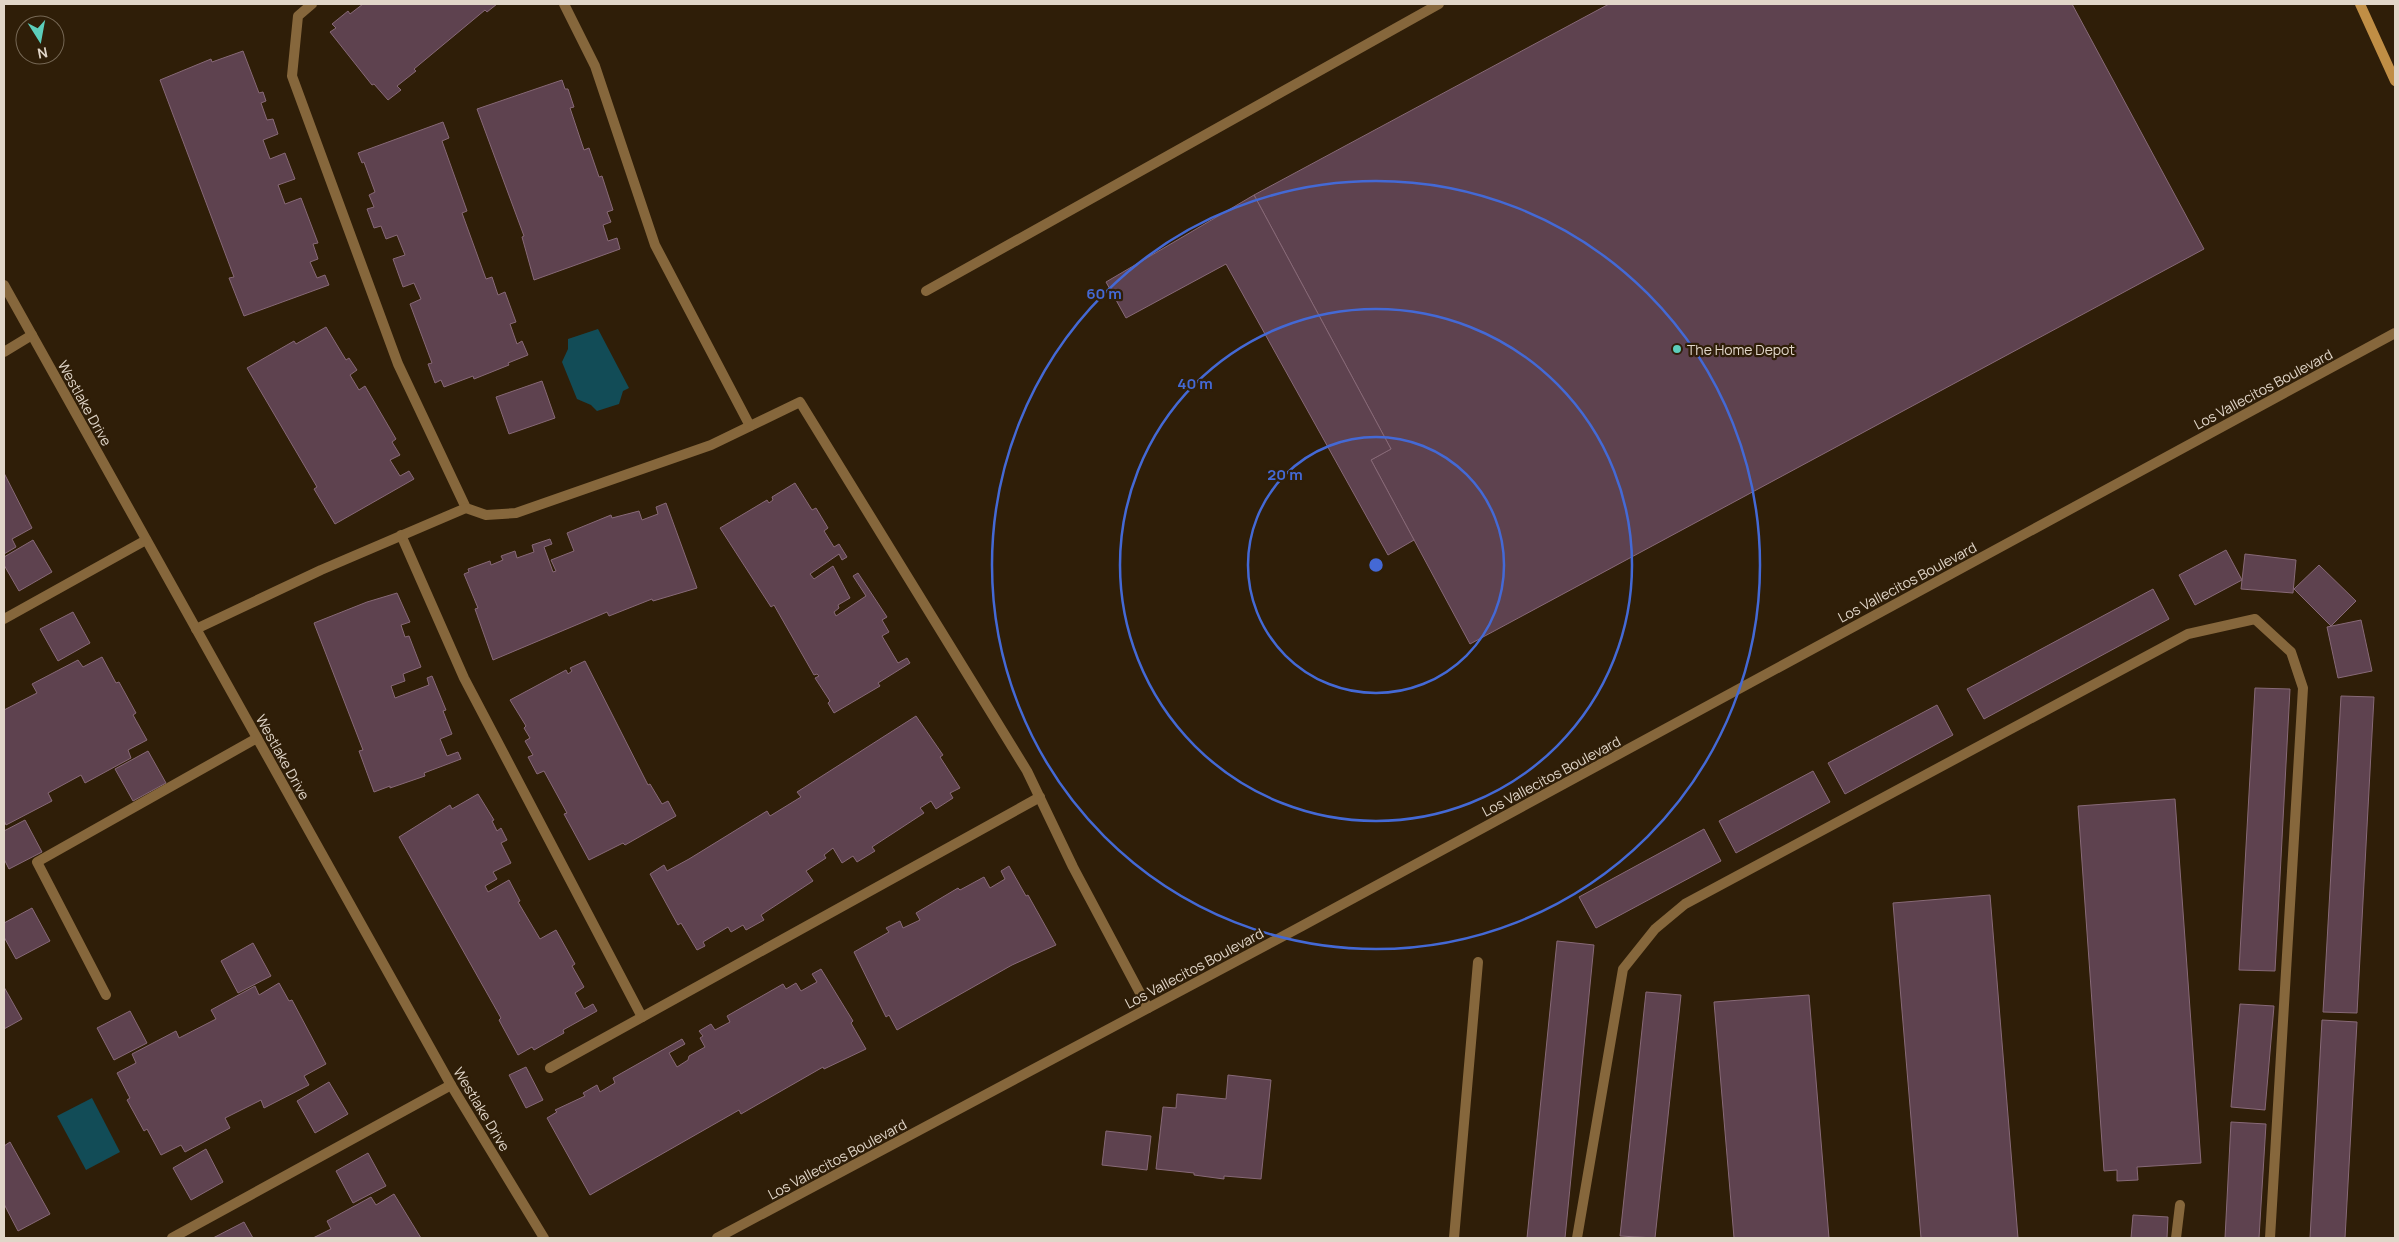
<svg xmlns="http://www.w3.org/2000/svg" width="2399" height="1242" viewBox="0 0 2399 1242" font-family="Manrope,sans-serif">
  <rect width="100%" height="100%" fill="#2f1e08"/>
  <g fill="#124c57">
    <path d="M598 329 629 388 623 391 619 404 597 411 591 405 577 399 562 362 568 349V339Z"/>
    <path d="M92 1098 120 1152 86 1170 57 1116Z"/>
  </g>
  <g fill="#5e424f" stroke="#876977">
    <path d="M363 4H497L487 12 485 10 414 69 416 71 397 86 401 90 388 100 374 84 372 85 330 32 336 28 332 24 348 11 350 14Z"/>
    <path d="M1609 4H2072L2204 249 1470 644 1371 460 1391 449 1254 195Z"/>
    <path d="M243 51 259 93 263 92 266 101 261 103 267 120 273 119 278 134 263 140 270 159 285 153 295 179 278 185 285 204 301 198 318 243 313 244 318 259 310 262 317 278 325 275 329 285 244 316 229 278 234 277 160 80 211 59 212 62Z"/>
    <path d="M562 80 565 89H568L574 107 570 108 584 150 589 148 599 177 602 176 613 210 607 212 611 222 603 225 608 241 617 238 620 249 534 280 522 237 524 236 477 109Z"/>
    <path d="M443 122 449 138 442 141 467 211 462 213 486 279 492 277 498 295 505 292 516 322 510 324 517 344 522 341 528 355 508 363 509 365 474 379 473 376 444 387 441 380 435 383 428 364 432 363 410 304 421 299 414 283 403 287 393 259 405 255 397 235 386 239 381 226 374 228 367 209 374 207 369 195 375 192 364 162 362 163 358 153Z"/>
    <path d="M1254 195 1391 449 1371 460 1414 540 1388 555 1226 264 1126 318 1106 282Z"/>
    <path d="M326 327 346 360 349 358 357 370 350 375 359 390 365 386 396 439 392 442 400 455 390 460 400 476 409 471 414 479 335 524 314 489 317 487 247 368 294 341 296 344Z"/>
    <path d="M542 381 555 418 509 434 496 397Z"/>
    <path d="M4 473 32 528 12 539 16 547 4 554Z"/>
    <path d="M795 483 812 510 816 508 828 528 824 531 834 547 839 544 847 557 842 560 839 554 810 574 814 579 833 566 850 598 838 605 839 608 834 612 836 616 866 596 853 576 858 573 887 617 882 620 889 632 882 636 898 663 907 658 910 663 878 683 880 686 834 713 828 703 830 701 815 678 819 676 817 674 814 675 774 605 771 607 720 528 767 500 769 503 773 500 772 497Z"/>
    <path d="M666 503 697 588 653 601 652 599 609 616 607 612 493 660 475 609 478 608 464 574 469 572 468 569 490 561 491 565 503 560 501 556 515 551 517 558 534 552 532 545 550 539 552 544 544 547 553 572 556 571 551 560 574 551 567 533 611 515 612 518 639 511 642 520 658 514 656 507Z"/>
    <path d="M33 540 52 572 19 591 4 565V557Z"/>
    <path d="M2226 550 2242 580 2195 605 2179 575Z"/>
    <path d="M2245 554 2296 560 2293 593 2241 589Z"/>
    <path d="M2319 565 2356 601 2331 626 2294 589Z"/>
    <path d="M2153 589 2169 619 1984 719 1967 689Z"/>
    <path d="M397 593 410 622 401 625 405 637 409 636 421 667 403 674 405 681 391 686 395 698 429 685 427 678 432 676 446 710 443 711 452 734 440 739 447 756 458 752 461 759 424 773 425 776 390 788V786L374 792 359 751 363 750 314 623 367 602Z"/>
    <path d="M73 612 90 643 58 661 40 629Z"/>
    <path d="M2361 620 2372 671 2338 678 2327 627Z"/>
    <path d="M102 657 116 683 119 682 136 713 133 715 147 740 128 750 131 758 85 783 81 775 48 793 52 801 6 825 4 820V710L37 693 32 684 78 660 83 667Z"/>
    <path d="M585 661 648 785 650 784 662 804 668 801 676 816 625 845 623 843 589 860 564 814 567 813 544 771 537 774 528 757 533 755 525 741 530 738 524 728 526 726 510 700 566 670 568 674 572 671 570 668Z"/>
    <path d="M2255 688 2290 689 2275 971 2239 970Z"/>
    <path d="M2341 696 2374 697 2357 1013 2323 1012Z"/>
    <path d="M1937 705 1953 735 1845 794 1828 763Z"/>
    <path d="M916 716 943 755 940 757 960 788 950 793 953 798 936 809 931 801 920 808 924 813 872 847 875 851 857 862 853 856 842 863 833 848 824 855 826 858 806 871 813 881 761 915 764 920 746 930 743 925 731 932 728 927 703 942 705 946 697 950 681 923 678 925 650 874 664 865 667 871 689 859 767 811 770 816 801 797 797 792Z"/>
    <path d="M148 751 166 783 133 801 115 769Z"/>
    <path d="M1813 771 1830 802 1736 853 1719 821Z"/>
    <path d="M478 794 494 820 492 821 497 831 501 828 507 840 501 843 511 863 493 872 497 879 485 886 488 892 509 880 520 901 518 902 540 939 556 930 575 964 572 966 584 987 575 993 584 1009 593 1004 597 1011 563 1030 564 1033 534 1050 532 1047 518 1055 499 1020 501 1018 399 837 450 805 452 809Z"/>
    <path d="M2175 799 2201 1163 2137 1167 2138 1180 2117 1181V1170L2104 1171 2078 806Z"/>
    <path d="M25 820 42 852 9 869 4 859V831Z"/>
    <path d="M1704 829 1721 861 1596 928 1579 897Z"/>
    <path d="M1009 866 1026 896 1028 895 1056 945 1012 965 897 1030 889 1015 886 1017 854 952 889 932 886 928 900 921 903 928 920 920 916 913 958 888 960 890 984 877 990 888 1005 879 1001 871Z"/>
    <path d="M1990 895 2018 1238H1921L1893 903Z"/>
    <path d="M32 908 50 941 16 959 4 937V923Z"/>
    <path d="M1557 941 1594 945 1565 1238H1527Z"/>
    <path d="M253 943 271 976 238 993 221 961Z"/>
    <path d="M821 969 853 1021 851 1023 866 1049 824 1069 823 1067 741 1114 739 1110 590 1195 547 1118 557 1112 555 1110 585 1096 583 1093 597 1085 600 1092 615 1083 613 1078 682 1039 685 1044 669 1053 677 1067 688 1060 689 1056 705 1047 700 1038 703 1036 699 1031 711 1024 715 1030 730 1022 727 1016 783 984 786 989 796 983 801 991 817 982 812 974Z"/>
    <path d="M279 983 289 1001 292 1000 326 1064 304 1076 309 1085 264 1108 261 1100 225 1118 230 1128 185 1152 181 1145 161 1155 147 1129 144 1131 127 1100 130 1098 117 1073 136 1063 132 1054 176 1031 179 1038 216 1019 211 1010 255 986 259 995Z"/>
    <path d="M4 987 22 1019 4 1029Z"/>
    <path d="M1646 992 1681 995 1655 1238 1620 1236Z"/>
    <path d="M1809 995 1829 1238H1734L1714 1002Z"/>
    <path d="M2240 1004 2274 1006 2265 1110 2231 1107Z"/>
    <path d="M130 1011 147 1043 114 1060 97 1028Z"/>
    <path d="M2322 1020 2357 1022 2345 1238H2310Z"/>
    <path d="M526 1067 543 1100 526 1108 509 1075Z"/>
    <path d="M1228 1075 1271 1080 1261 1179 1224 1176V1179L1194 1175V1173L1156 1169 1163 1107 1176 1108 1177 1094 1226 1099Z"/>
    <path d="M329 1082 348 1114 315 1133 297 1101Z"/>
    <path d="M2231 1122 2266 1124 2259 1238H2225Z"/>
    <path d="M1106 1131 1151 1136 1147 1170 1102 1165Z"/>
    <path d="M10 1142 50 1214 18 1231 4 1204V1146Z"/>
    <path d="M206 1149 223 1182 191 1200 173 1168Z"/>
    <path d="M368 1153 386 1186 353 1203 336 1171Z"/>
    <path d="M394 1194 421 1238H313L331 1229 327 1221 371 1197 376 1205Z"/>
    <path d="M2133 1215 2168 1217 2167 1238H2131Z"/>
    <path d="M244 1222 253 1238H213Z"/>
  </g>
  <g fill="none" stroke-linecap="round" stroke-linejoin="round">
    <g stroke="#86673c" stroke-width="10">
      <path d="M926 291 1439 4"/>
      <path d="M4 352 32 335"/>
      <path d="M4 619 146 540"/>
      <path d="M106 995 37 862 257 738"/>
      <path d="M172 1238 451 1085"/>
      <path d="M1454 1238 1478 962"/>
      <path d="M1577 1238 1623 969 1655 929 1685 904 2188 634 2255 619 2291 652 2303 688 2270 1238"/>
      <path d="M2176 1238 2180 1205"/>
    </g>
    <g stroke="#86673c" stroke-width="10">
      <path d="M312 4 298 16 292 76 398 364 466 508 486 515 516 513 711 445 800 402 1027 771 1073 867 1148 1008"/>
      <path d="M564 4 595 66 655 245 750 426"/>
      <path d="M401 535 464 678 642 1017"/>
      <path d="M196 629 321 570 466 508"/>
      <path d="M550 1068 1040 797"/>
    </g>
    <g stroke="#86673c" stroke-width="10">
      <path d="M4 285 451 1085 544 1238"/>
      <path d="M717 1238 1302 926 2395 333"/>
    </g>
    <path stroke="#c08e45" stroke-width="10" d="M2360 4 2395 81"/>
  </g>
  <g fill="none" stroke="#4469d5" stroke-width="2.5">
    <circle cx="1376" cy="565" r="128"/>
    <circle cx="1376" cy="565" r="256"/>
    <circle cx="1376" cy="565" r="384"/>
  </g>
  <circle fill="#5ccebb" stroke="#2f1e08" stroke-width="2" cx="1677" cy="349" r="5"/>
  <g text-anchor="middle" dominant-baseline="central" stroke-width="4.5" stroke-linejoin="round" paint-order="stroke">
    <g font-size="14" fill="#e1d6c9" stroke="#2f1e08" text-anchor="start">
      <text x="1687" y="349">The Home Depot</text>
    </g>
    <g font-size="14" fill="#e1d6c9" stroke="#2f1e08">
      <text transform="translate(2263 389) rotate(-28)">Los Vallecitos Boulevard</text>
      <text transform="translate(85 403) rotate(61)">Westlake Drive</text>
      <text transform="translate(1907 582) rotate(-28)">Los Vallecitos Boulevard</text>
      <text transform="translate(283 757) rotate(61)">Westlake Drive</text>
      <text transform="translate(1551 776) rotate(-28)">Los Vallecitos Boulevard</text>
      <text transform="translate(1194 968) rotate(-28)">Los Vallecitos Boulevard</text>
      <text transform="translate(482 1109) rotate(59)">Westlake Drive</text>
      <text transform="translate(837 1159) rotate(-28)">Los Vallecitos Boulevard</text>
    </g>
  </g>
  <circle cx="1376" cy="565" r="8" fill="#4469d5" stroke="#2f1e08" stroke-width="2.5"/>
  <g font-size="15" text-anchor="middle" font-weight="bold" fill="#4469d5" stroke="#2f1e08" stroke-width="4.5" stroke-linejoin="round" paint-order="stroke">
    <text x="1104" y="299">60 m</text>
    <text x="1195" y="389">40 m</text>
    <text x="1285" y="480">20 m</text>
  </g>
  <rect width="2399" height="1242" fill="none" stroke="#e1d6c9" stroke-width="10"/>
  <g transform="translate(40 40) rotate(169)"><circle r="24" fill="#2f1e08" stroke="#766855"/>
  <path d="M0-4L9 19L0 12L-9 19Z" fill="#5ccebb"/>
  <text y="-8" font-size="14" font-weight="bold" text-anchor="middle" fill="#e1d6c9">N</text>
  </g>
</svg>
